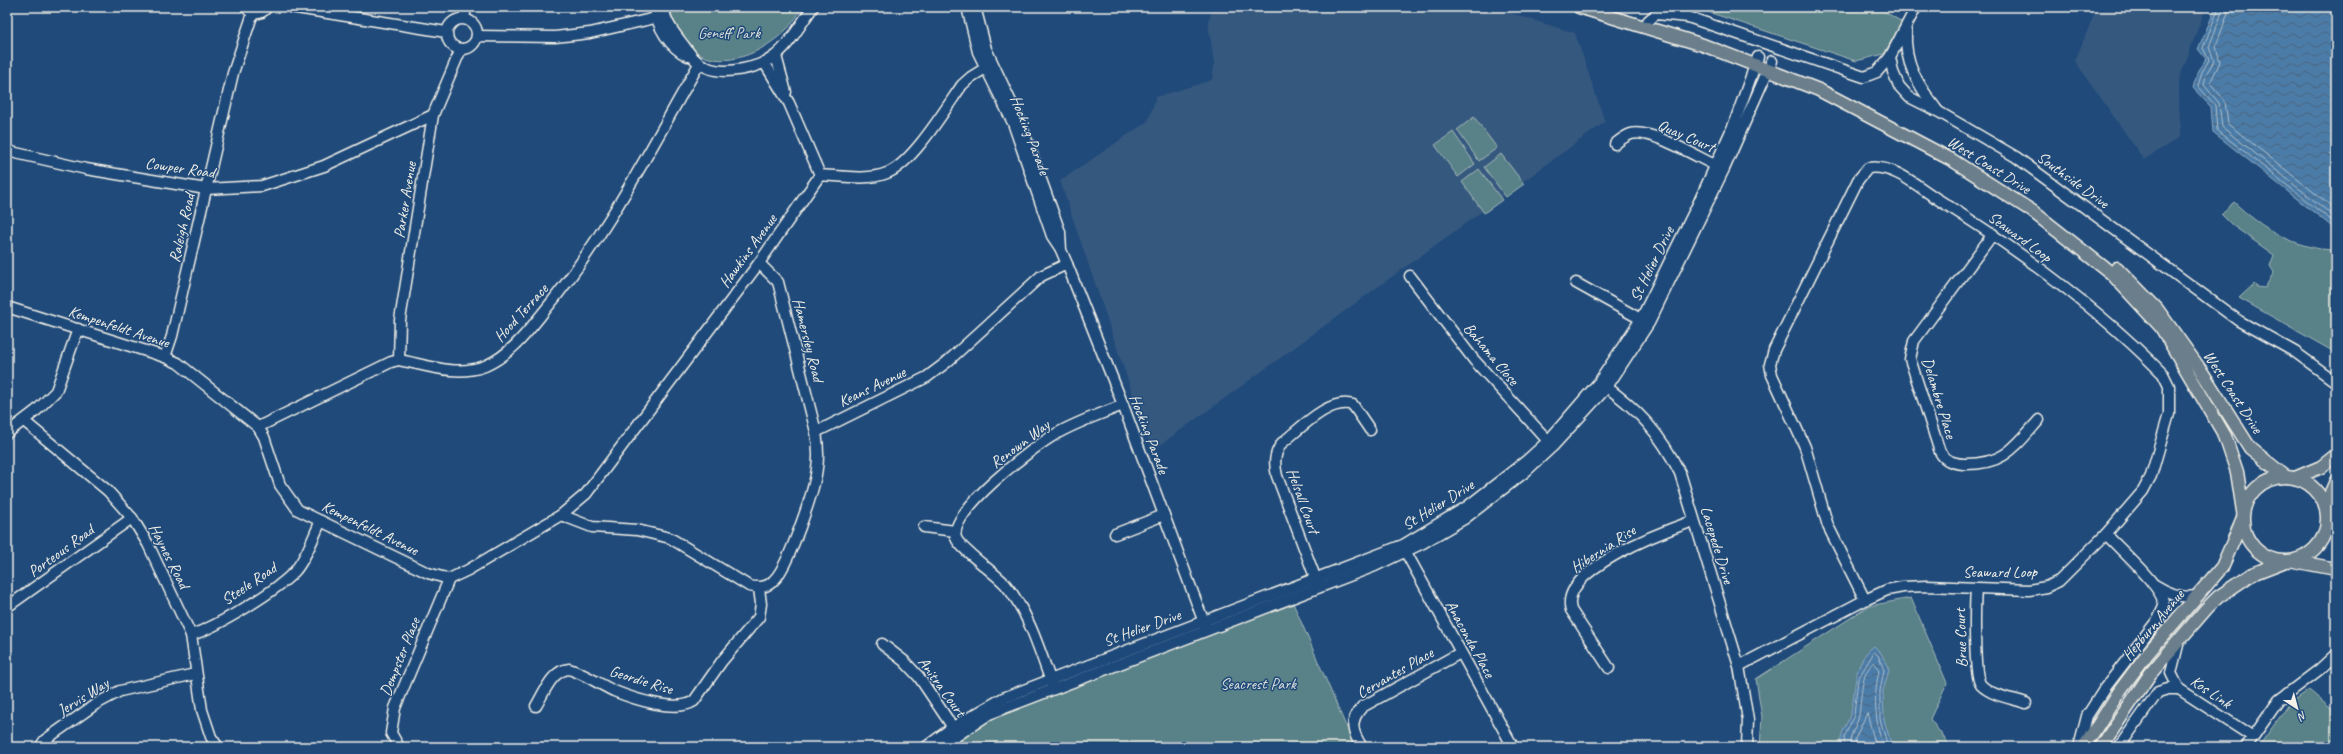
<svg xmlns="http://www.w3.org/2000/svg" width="2343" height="754" viewBox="0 0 2343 754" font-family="Caveat,sans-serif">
  <defs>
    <pattern id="water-waves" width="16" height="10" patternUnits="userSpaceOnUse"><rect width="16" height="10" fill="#4b7ba8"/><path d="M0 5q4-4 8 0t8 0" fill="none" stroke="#4a647c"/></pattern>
  </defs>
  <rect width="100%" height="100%" fill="#1f4a7a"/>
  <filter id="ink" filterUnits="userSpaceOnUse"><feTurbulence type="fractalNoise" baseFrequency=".025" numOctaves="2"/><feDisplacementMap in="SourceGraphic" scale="8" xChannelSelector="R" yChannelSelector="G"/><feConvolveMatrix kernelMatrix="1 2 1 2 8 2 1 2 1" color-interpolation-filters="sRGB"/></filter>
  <g filter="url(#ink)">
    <g fill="#36587f">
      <path d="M1214 7H1491L1575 33 1605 122 1152 451 1060 181 1148 121 1156 97 1212 80 1214 64 1208 21Z"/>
      <path d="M2097 7H2206L2179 80 2180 137 2144 160 2075 61Z"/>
    </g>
    <g fill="#598188" stroke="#a6b9b8">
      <path d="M671 7H803C798 14 793 23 787 29 767 49 732 68 703 56 696 54 688 43 684 37 678 27 670 19 671 7Z"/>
      <path d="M1693 7H1877L1902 22 1884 54 1856 61Z"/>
      <path d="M1474 117 1497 148 1479 161 1457 130Z"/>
      <path d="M1453 132 1475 164 1458 177 1435 145Z"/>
      <path d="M1501 154 1524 184 1506 197 1484 167Z"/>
      <path d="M1479 169 1502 200 1484 213 1462 182Z"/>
      <path d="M2234 202C2261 228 2297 250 2336 250V353L2239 298 2254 284 2257 287 2265 288 2274 272 2270 266 2274 255 2232 225 2221 214Z"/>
      <path d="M1911 598 1947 683 1930 719 1951 747H1760L1762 717 1756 679 1869 606Z"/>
      <path d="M1293 603 1345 724 1358 747H949L969 731 1031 701Z"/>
      <path d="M2309 690 2336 713V747H2258L2290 703Z"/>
    </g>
    <g fill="url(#water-waves)" stroke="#8faac2">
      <path d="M2216 7H2328L2336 10V230L2213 132 2211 107 2193 88 2198 70 2206 59 2198 49Z"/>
      <path d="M1874 646 1881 653 1889 670 1883 691 1884 719 1892 747H1841C1839 734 1846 727 1850 715 1857 692 1851 663 1874 646Z"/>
    </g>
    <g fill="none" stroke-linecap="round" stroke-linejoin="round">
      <g stroke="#b0c2ce" stroke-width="1">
        <path d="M2219 7 2203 48 2209 60 2202 72 2198 86 2215 105 2217 130 2336 224"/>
        <path d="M2224 7 2209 47 2214 61 2206 74 2204 85 2219 103 2222 127 2336 218"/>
        <path d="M2230 7 2216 46 2220 62 2210 83 2225 101 2228 124 2336 210"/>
        <path d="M1845 747 1844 738 1854 715 1858 679 1874 652 1878 655 1884 670 1880 691V719L1888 747"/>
        <path d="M1850 747C1849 733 1857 727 1859 715 1862 697 1860 674 1874 662L1879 671C1873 698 1875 720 1883 747"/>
        <path d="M1856 747 1855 739 1867 713 1876 747"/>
      </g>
      <defs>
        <g id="minor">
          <path d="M246 7C252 16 261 15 267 7"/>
          <path d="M290 7 446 32"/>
          <path d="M655 7C656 26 670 48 688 56"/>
          <path d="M664 7C664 22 676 35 685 47 691 55 696 63 706 67 724 76 761 68 776 55 791 43 801 23 813 7"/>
          <path d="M967 7 978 52 1013 123 1052 236 1060 248"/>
          <path d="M975 7 986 49 1019 119 1060 232 1061 250 1067 264 1123 405 1206 628"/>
          <path d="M1916 7 1890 57 1893 72 1899 86 1909 97 1939 112 2016 157 2239 321 2295 352 2336 382"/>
          <circle cx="462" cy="34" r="15"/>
          <path d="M464 19 466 7"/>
          <path d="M1648 21 1656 14 1688 17 1864 77 1877 72 1890 57"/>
          <path d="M1906 31C1904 63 1918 85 1937 110"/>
          <path d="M477 36 555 37 590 33 664 16"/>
          <path d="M776 56 786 92"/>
          <path d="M764 62 789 103 820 175"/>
          <path d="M1615 144C1620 140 1625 136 1631 134 1651 128 1700 159 1719 167"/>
          <path d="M7 151 86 169 206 189 262 186 324 166 433 115"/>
          <path d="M1993 234 1914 341 1910 359 1940 452C1945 461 1953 463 1963 464 2004 465 2014 448 2039 420"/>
          <path d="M759 263 778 282 816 432"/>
          <path d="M1410 276 1474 360 1551 444"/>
          <path d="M1576 283 1646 322"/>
          <path d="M7 307 165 357 178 363 258 427 264 437 280 485 298 510 428 573 449 579 468 570 561 515 592 527 637 530 670 538 749 586C759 588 767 588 774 580 788 567 815 489 817 468 819 456 818 444 816 432L927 377 947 362 1041 276 1067 264"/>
          <path d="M165 357 172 336 233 73 253 13"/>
          <path d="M399 360 400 320 433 115 461 49"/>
          <path d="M1601 383C1638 409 1660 433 1680 473L1739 666 1748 720 1747 747"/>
          <path d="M24 421 108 491 132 518 148 544 191 635 202 710 211 737 218 747"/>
          <path d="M258 427 391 362 399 360C426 365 457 377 485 366 509 356 526 334 542 314 605 238 650 149 699 64"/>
          <path d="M7 433 37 410 56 391 78 329"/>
          <path d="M561 515 586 494 759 263 820 175C841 176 867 181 887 173 912 164 946 108 962 85L971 77 992 64"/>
          <path d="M924 527 955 531"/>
          <path d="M1115 534 1164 515"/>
          <path d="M1403 547 1513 747"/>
          <path d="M1318 585 1277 476C1274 463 1274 454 1282 443 1300 429 1329 397 1353 405L1370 430"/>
          <path d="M2155 585C2168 593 2184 600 2199 595"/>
          <path d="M1976 588C1975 603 1973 675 1981 685 1992 696 2011 698 2026 703"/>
          <path d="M7 607 132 518"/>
          <path d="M191 635C217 627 278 590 295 571 307 557 313 537 321 521"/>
          <path d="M2179 641 2171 673 2179 689 2253 737"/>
          <path d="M882 644 904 661 919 677 956 732"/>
          <path d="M1739 666 1865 600 1887 590 1903 587 1927 586 2029 590 2046 587 2059 581 2106 534 2143 491 2151 476 2169 414V386L2163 374C2097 307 2019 250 1939 200 1918 187 1894 164 1868 168L1858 180 1774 350 1770 364 1772 375 1805 447 1828 526 1865 600"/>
          <path d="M1609 668 1571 610C1558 570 1664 531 1693 521"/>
          <path d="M1052 685C1040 651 1028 611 1005 584 994 572 960 549 956 538 948 512 1030 450 1051 437 1073 423 1099 415 1123 405"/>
          <path d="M536 706C544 693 552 670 569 669 585 674 599 684 614 691 634 699 676 713 694 701L722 661 759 617 761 604 759 588"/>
          <path d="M40 747 45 740 96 704 120 691 195 674"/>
          <path d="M399 747 391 733 395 708 449 579"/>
          <path d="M926 747 953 727 1003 698 1403 545 1468 506 1526 461 1548 441 1599 382 1641 319 1698 204 1734 124 1758 57"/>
          <path d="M940 747 989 714 1375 566 1423 543 1464 519 1525 472 1553 446 1607 387 1649 323 1724 169 1772 61"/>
          <path d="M1362 747C1352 732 1349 721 1362 707L1460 653"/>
          <path d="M2079 747 2087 716 2105 688 2159 618C2160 614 2163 610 2164 606 2164 587 2119 549 2106 534"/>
          <path d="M2119 747 2158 692 2168 689H2179"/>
          <path d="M2246 747 2279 700 2320 669 2336 654"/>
        </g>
        <g id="major">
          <path d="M1579 7 1703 45 1819 90 1952 160 2032 211 2111 273 2161 327 2225 436 2237 472 2243 511"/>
          <path d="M2117 268 2157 309 2200 369 2250 448 2286 477"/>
          <circle cx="2285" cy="519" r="42"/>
          <path d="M2295 478 2321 467 2336 455"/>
          <path d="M2325 506 2336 481"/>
          <path d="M2294 561 2336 569"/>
          <path d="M2084 747 2121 689 2148 653 2222 567 2242 521"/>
          <path d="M2101 747 2150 674 2206 609 2218 597 2252 574 2283 562"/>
        </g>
      </defs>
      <use href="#minor" stroke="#f4f1e8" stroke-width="13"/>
      <use href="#major" stroke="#f4f1e8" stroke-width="15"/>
      <use href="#minor" stroke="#1f4a7a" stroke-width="10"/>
      <use href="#major" stroke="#6b7e8b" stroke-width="12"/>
    </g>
  </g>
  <g text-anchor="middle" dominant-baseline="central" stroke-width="3" stroke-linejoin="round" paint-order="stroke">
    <g font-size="16" fill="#dde0da" stroke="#1f4a7a">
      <text x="729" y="33">Geneff Park</text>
      <text x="1258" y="684">Seacrest Park</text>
    </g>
    <g font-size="16" fill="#f4f1e8" stroke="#1f4a7a">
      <text transform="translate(1030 135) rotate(69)">Hocking Parade</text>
      <text transform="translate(1686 136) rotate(23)">Quay Court</text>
      <text transform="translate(1989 165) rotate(32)">West Coast Drive</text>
      <text transform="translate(180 168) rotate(8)">Cowper Road</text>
      <text transform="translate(2073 180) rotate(36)">Southside Drive</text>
      <text transform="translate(405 200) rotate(-81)">Parker Avenue</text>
      <text transform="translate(182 228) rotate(-77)">Raleigh Road</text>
      <text transform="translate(2020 237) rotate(36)">Seaward Loop</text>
      <text transform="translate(748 251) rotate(-54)">Hawkins Avenue</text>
      <text transform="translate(1652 264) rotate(-64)">St Helier Drive</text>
      <text transform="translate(521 313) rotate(-48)">Hood Terrace</text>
      <text transform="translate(119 327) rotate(18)">Kempenfeldt Avenue</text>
      <text transform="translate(808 340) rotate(76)">Hamersley Road</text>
      <text transform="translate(1491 354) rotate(50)">Bahama Close</text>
      <text transform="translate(872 387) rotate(-26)">Keans Avenue</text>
      <text transform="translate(2233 392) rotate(57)">West Coast Drive</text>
      <text transform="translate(1939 398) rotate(73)">Delambre Place</text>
      <text transform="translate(1149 434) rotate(69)">Hocking Parade</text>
      <text transform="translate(1020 444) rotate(-37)">Renown Way</text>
      <text transform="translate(1303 501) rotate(70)">Helsall Court</text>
      <text transform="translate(1438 505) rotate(-32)">St Helier Drive</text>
      <text transform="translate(370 528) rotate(26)">Kempenfeldt Avenue</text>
      <text transform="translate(1717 545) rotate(73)">Lacepede Drive</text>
      <text transform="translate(1603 549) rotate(-33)">Hibernia Rise</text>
      <text transform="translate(61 551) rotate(-36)">Porteous Road</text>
      <text transform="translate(169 556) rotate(63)">Haynes Road</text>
      <text x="2000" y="572">Seaward Loop</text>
      <text transform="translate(249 584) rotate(-34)">Steele Road</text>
      <text transform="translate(2153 625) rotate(-50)">Hepburn Avenue</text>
      <text transform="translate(1142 628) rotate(-20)">St Helier Drive</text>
      <text transform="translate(1961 638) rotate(-92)">Brue Court</text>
      <text transform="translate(1470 639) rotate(61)">Anaconda Place</text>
      <text transform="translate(400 657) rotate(-68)">Dempster Place</text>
      <text transform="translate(1395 673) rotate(-30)">Cervantes Place</text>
      <text transform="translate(641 680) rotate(17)">Geordie Rise</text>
      <text transform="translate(942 687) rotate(54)">Anitra Court</text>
      <text transform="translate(2211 692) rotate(34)">Kos Link</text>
      <text transform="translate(83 697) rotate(-32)">Jervis Way</text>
    </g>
  </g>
  <rect width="2343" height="754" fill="none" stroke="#1f4a7a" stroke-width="24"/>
  <rect x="12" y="12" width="2319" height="730" fill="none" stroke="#f4f1e8" stroke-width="1.5" filter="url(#ink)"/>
  <g transform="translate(2297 708) rotate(144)" stroke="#1f4a7a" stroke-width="3" paint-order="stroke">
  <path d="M0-3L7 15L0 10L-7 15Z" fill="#f4f1e8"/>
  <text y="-6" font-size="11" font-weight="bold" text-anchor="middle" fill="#f4f1e8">N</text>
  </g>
</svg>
